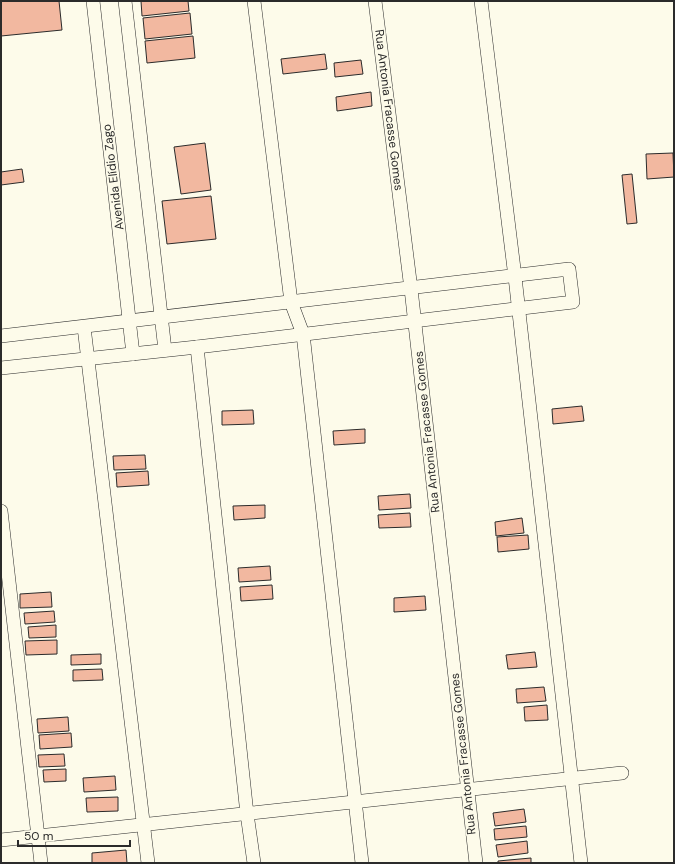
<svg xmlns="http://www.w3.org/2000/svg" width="675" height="864" viewBox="0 0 675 864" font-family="'DM Sans',sans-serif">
  <rect width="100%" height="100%" fill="#fdfbea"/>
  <g fill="#f2b8a0" stroke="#2b2b2b">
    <path d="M1 1H59L62 30 1 36Z"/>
    <path d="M141 1H188L189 11 142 16Z"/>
    <path d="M190 13 192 34 145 39 143 18Z"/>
    <path d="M193 36 195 58 147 63 145 41Z"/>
    <path d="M325 54 327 69 283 74 281 59Z"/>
    <path d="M361 60 363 74 335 77 334 63Z"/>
    <path d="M371 92 372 106 337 111 336 97Z"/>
    <path d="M205 143 211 190 181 194 174 147Z"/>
    <path d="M673 153 674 177 647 179 646 154Z"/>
    <path d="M22 169 24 182 1 185V172Z"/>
    <path d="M632 174 637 223 627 224 622 175Z"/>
    <path d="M211 196 216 239 167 244 162 201Z"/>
    <path d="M582 406 584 421 553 424 552 409Z"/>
    <path d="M253 410 254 424 222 425V411Z"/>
    <path d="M365 429V443L334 445 333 431Z"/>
    <path d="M145 455 146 469 114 470 113 456Z"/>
    <path d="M148 471 149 485 117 487 116 473Z"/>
    <path d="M410 494 411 508 379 510 378 496Z"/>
    <path d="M265 505V518L234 520 233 506Z"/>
    <path d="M410 513 411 527 379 528 378 515Z"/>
    <path d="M522 518 524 533 496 536 495 522Z"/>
    <path d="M528 535 529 549 498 552 497 537Z"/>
    <path d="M270 566 271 580 239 582 238 568Z"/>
    <path d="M272 585 273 599 241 601 240 587Z"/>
    <path d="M51 592 52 607 20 608V594Z"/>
    <path d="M425 596 426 610 394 612V598Z"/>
    <path d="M54 611 55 622 25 624 24 613Z"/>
    <path d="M56 625V637L29 638 28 627Z"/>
    <path d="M57 640V654L26 655 25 641Z"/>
    <path d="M535 652 537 667 508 669 506 655Z"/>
    <path d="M101 654V664L71 665V655Z"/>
    <path d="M102 669 103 680 73 681V670Z"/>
    <path d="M544 687 546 701 517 703 516 689Z"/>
    <path d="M547 705 548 720 525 721 524 707Z"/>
    <path d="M68 717 69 731 38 733 37 719Z"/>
    <path d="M71 733 72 747 40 749 39 735Z"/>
    <path d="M64 754 65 766 39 767 38 755Z"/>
    <path d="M66 769V781L44 782 43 770Z"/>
    <path d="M115 776 116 790 84 792 83 778Z"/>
    <path d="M118 797V811L87 812 86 798Z"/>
    <path d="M524 809 526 822 495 826 493 813Z"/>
    <path d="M526 826 527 837 495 840 494 829Z"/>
    <path d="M527 841 528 853 498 857 496 845Z"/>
    <path d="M126 850 127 863H92V853Z"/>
    <path d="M531 858V863H498V861Z"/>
  </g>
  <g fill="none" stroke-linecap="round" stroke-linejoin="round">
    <defs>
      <g id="minor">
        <path d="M93 1 133 354"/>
        <path d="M125 1 165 350"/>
        <path d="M254 1 291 302 303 334 362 863"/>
        <path d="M375 1 411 289 476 863"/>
        <path d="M481 1 515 277 581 863"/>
        <path d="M84 327 148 863"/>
        <path d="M1 336 569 269 573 302 197 347 1 368"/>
        <path d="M197 347 247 814 254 863"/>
        <path d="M1 511 41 863"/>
        <path d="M1 840 622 773"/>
      </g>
    </defs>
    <use href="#minor" stroke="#2b2b2b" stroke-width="14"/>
    <use href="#minor" stroke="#fdfbea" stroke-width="13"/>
  </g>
  <g text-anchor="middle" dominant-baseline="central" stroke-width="3" stroke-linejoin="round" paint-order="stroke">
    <g font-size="12" fill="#2b2b2b" stroke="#fdfbea">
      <text transform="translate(389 110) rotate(83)">Rua Antonia Fracasse Gomes</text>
      <text transform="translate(113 177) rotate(-97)">Avenida Elídio Zago</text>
      <text transform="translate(427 432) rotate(-96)">Rua Antonia Fracasse Gomes</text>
      <text transform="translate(463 754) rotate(-96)">Rua Antonia Fracasse Gomes</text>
    </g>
  </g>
  <rect width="675" height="864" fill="none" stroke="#2b2b2b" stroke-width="4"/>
  <path d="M18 840v6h112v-6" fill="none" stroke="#2b2b2b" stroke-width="2"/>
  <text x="24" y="840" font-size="12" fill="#2b2b2b" stroke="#fdfbea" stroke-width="3" paint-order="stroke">50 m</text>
</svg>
